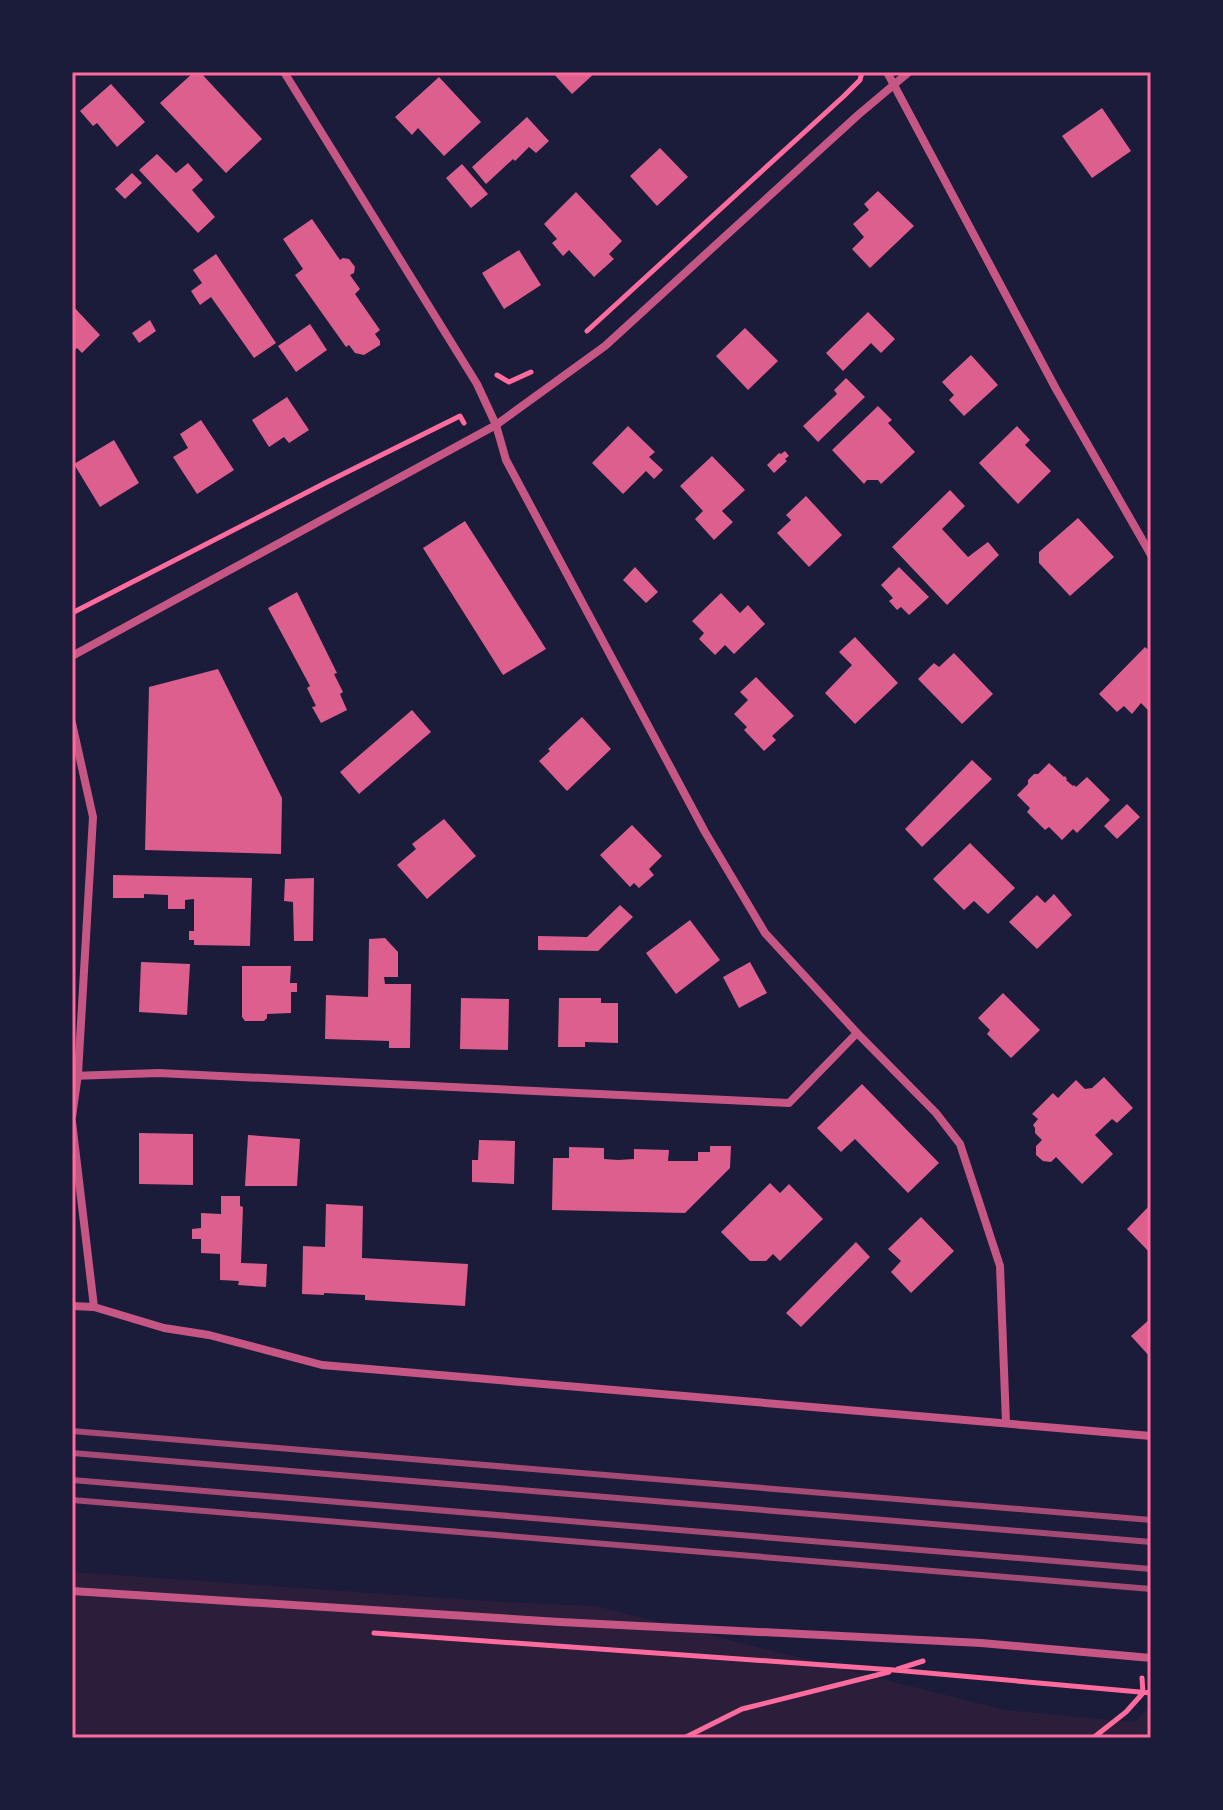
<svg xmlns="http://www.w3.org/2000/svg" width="1223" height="1810" viewBox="0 0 1223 1810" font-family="'Titillium Web',sans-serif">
  <rect width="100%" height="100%" fill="#1b1b3a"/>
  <path fill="#2a1e3b" d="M72 1572 501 1602 596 1606 1005 1710 1134 1722 1151 1706V1738H72Z"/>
  <g fill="#dd5f8e">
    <path d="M194 72H200L262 139 226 173 160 103Z"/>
    <path d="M552 72H596L572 94Z"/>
    <path d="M439 77 481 122 444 156 418 128 412 135 395 117Z"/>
    <path d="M111 84 145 122 117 147 97 123 93 126 80 111Z"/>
    <path d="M1102 108 1131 151 1092 178 1062 136Z"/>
    <path d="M527 117 549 141 536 153 529 147 515 161 513 159 486 184 472 167Z"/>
    <path d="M660 148 688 177 657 206 630 176Z"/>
    <path d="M157 154 176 173 188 163 203 180 192 190 215 217 198 233 139 170Z"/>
    <path d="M462 164 488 194 471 208 446 178Z"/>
    <path d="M132 173 142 183 125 199 115 189Z"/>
    <path d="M878 191 914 226 870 268 852 249 864 237 853 224 869 210 864 204Z"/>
    <path d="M576 192 622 241 609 254 614 259 594 277 569 250 563 256 552 243 557 239 544 224Z"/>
    <path d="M312 219 340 260 343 258 349 259 355 267 354 273 350 275 360 289 355 294 380 330 375 334 380 341V345L364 355 355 353 349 345 346 347 295 275 303 269 283 239Z"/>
    <path d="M519 250 541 285 504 309 482 273Z"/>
    <path d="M216 254 276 343 254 358 211 297 200 305 191 291 202 283 193 270Z"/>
    <path d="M72 305 100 335 82 353 77 348 72 353Z"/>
    <path d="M868 312 895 339 881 353 871 343 843 371 826 353Z"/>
    <path d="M150 320 156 331 139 343 132 333Z"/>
    <path d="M310 324 327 350 296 372 278 346Z"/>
    <path d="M745 328 778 361 748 390 716 356Z"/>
    <path d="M971 355 998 385 964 416 949 400 954 395 942 382Z"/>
    <path d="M846 378 865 397 818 442 803 426 837 394 834 390Z"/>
    <path d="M287 397 309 430 289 443 284 437 269 447 252 420Z"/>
    <path d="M878 406 892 420 888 423 915 452 881 484 878 480H867L864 484 832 450Z"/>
    <path d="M201 420 234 470 197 494 173 457 188 448 180 434Z"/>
    <path d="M628 426 655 452 649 457 663 470 654 479 646 471 623 494 592 463Z"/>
    <path d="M1017 426 1030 440 1025 445 1051 471 1018 504 979 463Z"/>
    <path d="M114 440 139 483 100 507 74 464Z"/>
    <path d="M785 451 789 456 785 459 787 461 774 473 767 465 779 453 781 454Z"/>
    <path d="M712 456 745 490 722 511 733 522 714 540 695 519 703 511 680 486Z"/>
    <path d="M950 490 965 506 942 529 968 557 988 542 999 555 947 605 892 547Z"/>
    <path d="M806 496 842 535 809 567 777 533 791 520 786 515Z"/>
    <path d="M1078 518 1114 557 1070 596 1039 563V552Z"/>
    <path d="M465 521 546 649 503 675 423 548Z"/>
    <path d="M635 567 658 592 646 603 623 580Z"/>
    <path d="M899 567 929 597 909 615 901 607 897 610 889 601 893 598 881 585Z"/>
    <path d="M297 592 337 673 334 674 343 692 340 694 347 710 321 723 312 707 316 706 307 688 310 686 268 608Z"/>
    <path d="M721 593 740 613 748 605 765 624 734 654 725 645 715 655 699 639 704 633 692 621Z"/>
    <path d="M855 637 898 683 855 724 825 693 852 665 839 652Z"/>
    <path d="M1145 647 1151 652V713L1141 703 1132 714 1124 706 1117 712 1099 694Z"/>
    <path d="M954 653 993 694 962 724 918 679 934 663 939 667Z"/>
    <path d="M218 669 282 798 281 854 145 850 149 687Z"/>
    <path d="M756 677 794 716 772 736 776 740 764 751 744 730 747 727 734 714 748 700 740 692Z"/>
    <path d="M412 710 431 732 359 794 340 772Z"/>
    <path d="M582 717 611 749 567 791 539 761 550 751 548 749Z"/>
    <path d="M972 760 992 779 922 847 905 829Z"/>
    <path d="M1049 763 1064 777 1065 776 1067 779 1066 780 1073 786 1074 785 1076 787 1087 777 1110 800 1077 833 1073 829 1062 840 1049 827 1045 830 1027 812 1030 808 1017 795 1028 784V780L1034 774H1038Z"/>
    <path d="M1127 804 1140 817 1117 839 1104 826Z"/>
    <path d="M444 819 476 856 427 899 397 865 416 849 412 844Z"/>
    <path d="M632 825 662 856 649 869 654 875 639 888 634 883 630 887 600 855Z"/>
    <path d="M970 843 1015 888 988 914 974 901 964 910 933 879Z"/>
    <path d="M113 875 252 878 250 946 194 945V940H189V931H194V899L185 900V909H168V895L144 894V898H113Z"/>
    <path d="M314 878 313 941H294L293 902 284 901 285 879Z"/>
    <path d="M1054 894 1072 915 1037 949 1009 922 1037 895 1045 903Z"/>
    <path d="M620 905 633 917 598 951 538 950V936L587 937Z"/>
    <path d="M690 920 720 960 676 994 646 953Z"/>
    <path d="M385 938 398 952V977H384L385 984H411L410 1048H389V1041L325 1039 326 995 368 997 369 939Z"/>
    <path d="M141 962 190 964 187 1015 139 1012Z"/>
    <path d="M750 962 767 993 739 1008 723 977Z"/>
    <path d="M242 966H291L290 983H297V992H291V1013L267 1014V1018L264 1021H245L242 1017Z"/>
    <path d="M1003 993 1040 1030 1011 1058 987 1034 990 1030 978 1018Z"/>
    <path d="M461 998 509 999 508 1050 460 1049Z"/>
    <path d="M559 998H601V1003H618V1043L585 1042V1047H558Z"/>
    <path d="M1104 1077 1133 1108 1117 1123 1112 1119 1095 1135 1113 1154 1082 1184 1056 1157 1051 1162 1043 1161 1036 1155V1146L1042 1140 1035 1133V1128L1033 1125 1038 1119 1032 1114 1053 1093 1058 1098 1076 1080 1085 1089 1092 1088Z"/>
    <path d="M862 1084 939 1163 908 1193 855 1139 841 1152 817 1128Z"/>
    <path d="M139 1133 193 1134V1185L139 1184Z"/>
    <path d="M248 1135 300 1139 297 1186H245Z"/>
    <path d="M479 1140 515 1141 514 1184 472 1182V1160H478Z"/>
    <path d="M710 1146H731L730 1168 685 1213 552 1210 553 1158H569V1147L604 1148V1159L618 1160 634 1159V1149L669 1150 668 1161H698V1152H710Z"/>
    <path d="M770 1183 780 1193 789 1184 823 1219 780 1261 773 1254 766 1261H750L721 1232Z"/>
    <path d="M221 1196H240V1206L243 1207 241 1263 267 1264 266 1287 238 1285 239 1281 220 1280V1254L201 1253V1239H192V1229L201 1228V1213L221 1214Z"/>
    <path d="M326 1204 363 1206 362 1258 468 1264 465 1306 365 1300V1295L324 1293V1295L302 1294 303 1246 325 1247Z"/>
    <path d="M1151 1204V1254L1127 1229Z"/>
    <path d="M921 1217 954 1251 911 1293 891 1272 901 1261 888 1249Z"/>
    <path d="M856 1242 870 1257 801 1327 786 1313Z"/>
    <path d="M1151 1318V1358L1131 1336Z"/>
  </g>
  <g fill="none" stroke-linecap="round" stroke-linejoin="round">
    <g stroke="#ff6b9d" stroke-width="5">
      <path d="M587 331 844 96 860 80 862 72"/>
      <path d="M497 375 509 382 531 372"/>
      <path d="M72 613 329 481 460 416 464 423"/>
      <path d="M374 1633 894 1670 1151 1693"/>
      <path d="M898 1669 923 1661"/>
      <path d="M684 1738 742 1709 889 1672"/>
      <path d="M1093 1738 1126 1712 1143 1693 1142 1678"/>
    </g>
    <g stroke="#c65784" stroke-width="8">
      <path d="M284 72 477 384 496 425 506 460 705 832 765 933 857 1033 936 1113 960 1144 1000 1266 1006 1423"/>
      <path d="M887 72 1056 389 1151 555"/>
      <path d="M72 656 496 425 605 346 858 115 909 72"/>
      <path d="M72 723 93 817 78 1074 72 1117"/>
      <path d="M72 1076 158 1073 789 1103 857 1033"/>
      <path d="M72 1122 94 1307"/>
      <path d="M72 1306 94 1307 164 1328 209 1335 322 1365 1151 1436"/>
      <path d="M72 1591 560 1622 981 1643 1151 1658"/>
    </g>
    <g stroke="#a44b75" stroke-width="6">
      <path d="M72 1431 1151 1520"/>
      <path d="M72 1453 1151 1542"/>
      <path d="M72 1480 1151 1569"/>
      <path d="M72 1500 1151 1589"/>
    </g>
  </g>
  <rect width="1223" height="1810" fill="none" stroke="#1b1b3a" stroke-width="148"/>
  <rect x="74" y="74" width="1075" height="1662" fill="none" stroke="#ff6b9d" stroke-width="3"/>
</svg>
